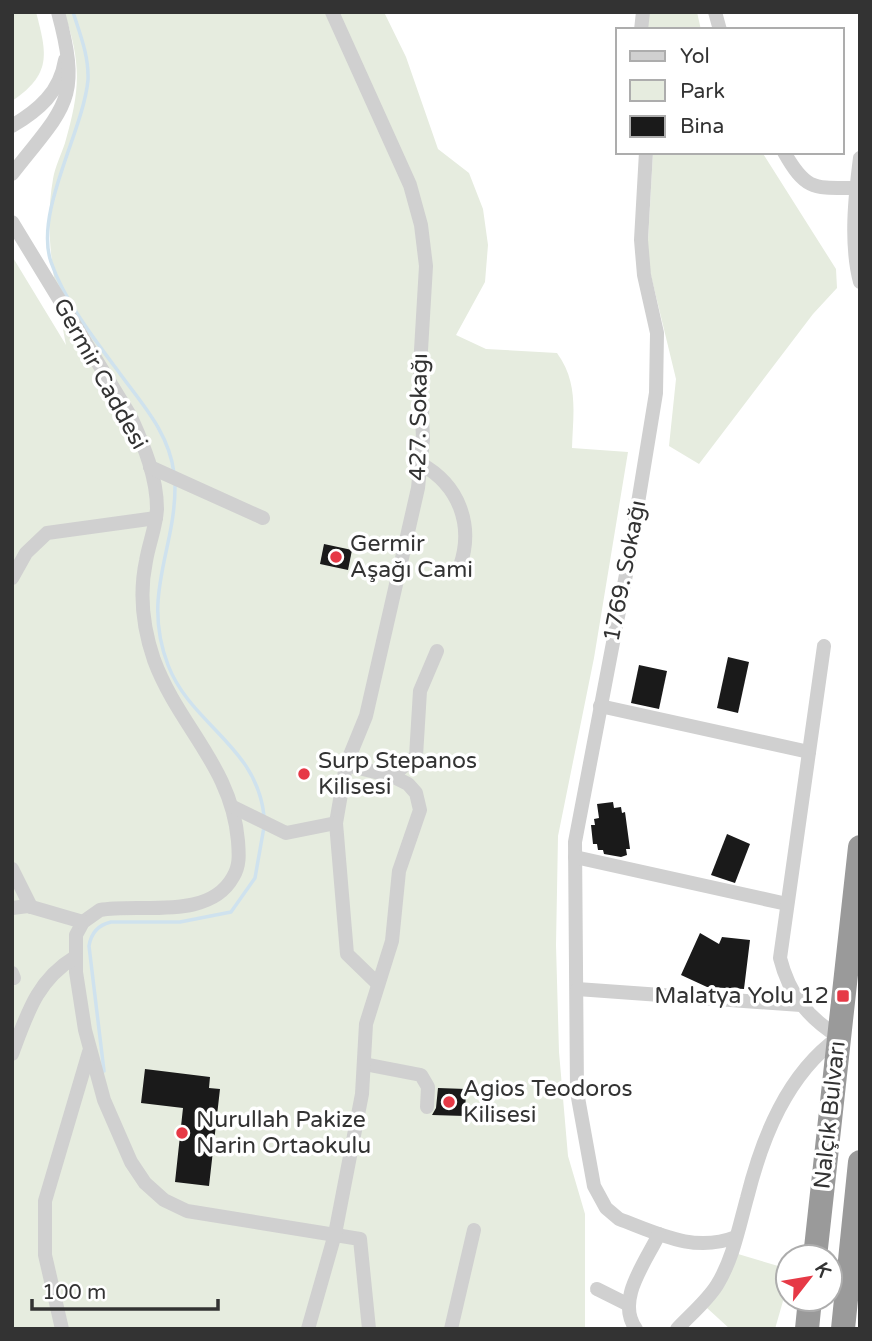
<svg xmlns="http://www.w3.org/2000/svg" width="872" height="1341" viewBox="0 0 872 1341" font-family="'Varela Round',sans-serif">
  <rect width="100%" height="100%" fill="#fff"/>
  <g fill="#e6ecdf">
    <path d="M12 12H36C47 54 52 74 12 101Z"/>
    <path d="M64 12H384L406 57 438 149 469 173 483 209 488 245 485 282 456 335 486 349 557 353C579 383 573 414 572 448L628 452 594 658 558 836 556 945 559 1052 568 1156 585 1214V1329H12V256L66 345C56 290 43 235 53 179 55 167 61 155 65 143 80 91 82 64 64 12Z"/>
    <path d="M645 12H697L701 30H644Z"/>
    <path d="M653 152H762L836 269 837 288 813 314 699 464 669 446 676 379 647 259Z"/>
    <path d="M738 1254 785 1268 783 1301 775 1329H730L707 1308Z"/>
  </g>
  <g fill="none" stroke-linecap="round" stroke-linejoin="round">
    <g stroke="#cfe2ee" stroke-width="3.5">
      <path d="M73 12C80 34 89 56 88 80 83 132 34 212 51 262 64 300 94 339 118 371 141 403 169 432 174 473"/>
      <path d="M175 484C176 550 141 594 168 665 191 725 257 746 264 816"/>
      <path d="M104 1071 89 946C91 933 98 925 111 922H180L231 912 255 878 264 827"/>
    </g>
  </g>
  <g fill="#1a1a1a">
    <path d="M324 544 352 550 348 570 320 564Z"/>
    <path d="M728 657 749 662 738 713 717 708Z"/>
    <path d="M639 665 667 671 659 709 631 703Z"/>
    <path d="M613 802 614 808 621 807 622 813 625 812 630 849H626L627 855 621 857 604 854 603 850H598L597 844H593L591 825H595L594 819 599 818 597 804Z"/>
    <path d="M727 834 750 844 735 883 711 875Z"/>
    <path d="M700 933 719 944 722 937 750 940 744 989 707 987 681 975Z"/>
    <path d="M145 1069 210 1077 209 1088 220 1089 209 1186 175 1182 183 1108 141 1103Z"/>
    <path d="M438 1088 466 1089 465 1116 432 1115 436 1108Z"/>
  </g>
  <g fill="none" stroke-linecap="round" stroke-linejoin="round">
    <g stroke="#d0d0d0" stroke-width="14">
      <path d="M332 12 410 185 421 225 426 266 420 367 423 439 418 488 366 716 346 765 336 823 347 954 378 984"/>
      <path d="M715 12 720 30"/>
      <path d="M641 30 643 12"/>
      <path d="M12 126C39 110 60 92 65 60"/>
      <path d="M646 152 641 240 644 275 657 333 656 393 628 564 575 842 577 1092 594 1186 606 1208 619 1219C659 1234 694 1253 736 1237"/>
      <path d="M784 152C806 191 814 188 856 188"/>
      <path d="M860 158C855 197 850 244 860 282"/>
      <path d="M12 174C65 106 82 101 58 12"/>
      <path d="M12 222 131 417C144 446 157 477 157 509 156 527 149 543 146 561 139 594 143 628 154 660 179 727 232 767 238 841 239 854 240 866 233 877 209 921 140 903 100 910L83 922 76 935V972L85 1030 104 1100 131 1162 145 1183 164 1200 187 1211 360 1239 369 1329"/>
      <path d="M421 464C459 485 474 525 460 566"/>
      <path d="M150 467 263 518"/>
      <path d="M12 578 26 553 47 533 156 518"/>
      <path d="M600 706 809 752"/>
      <path d="M392 776 416 756 420 691 437 651"/>
      <path d="M233 807 286 833 336 823"/>
      <path d="M575 857 787 904"/>
      <path d="M12 869 31 907"/>
      <path d="M12 908 28 906 83 922"/>
      <path d="M12 973 14 978"/>
      <path d="M577 989 801 1005"/>
      <path d="M12 1054C27 1014 37 980 75 957"/>
      <path d="M364 1064 421 1075 428 1087 427 1107"/>
      <path d="M597 1289 627 1304"/>
      <path d="M62 1329 45 1255V1201L89 1052"/>
      <path d="M308 1329 335 1234 362 1094 366 1024 392 941 399 871 420 810 416 793 408 784 392 776 346 765"/>
      <path d="M451 1329 474 1230"/>
      <path d="M636 1329C615 1300 646 1262 659 1234"/>
      <path d="M677 1329C690 1315 707 1301 717 1285 733 1259 739 1227 747 1198 762 1138 787 1074 839 1037 808 1018 789 994 780 958L824 646"/>
    </g>
    <g stroke="#9a9a9a" stroke-width="24">
      <path d="M815 1257 860 847"/>
      <path d="M807 1329 810 1299"/>
      <path d="M843 1329 860 1162"/>
    </g>
  </g>
  <g fill="#e63946" stroke="#fff" stroke-width="2.5">
    <circle cx="336" cy="557" r="7"/>
    <circle cx="304" cy="774" r="7"/>
    <rect x="836" y="989" width="14" height="14" rx="3.5"/>
    <circle cx="449" cy="1102" r="7"/>
    <circle cx="182" cy="1133" r="7"/>
  </g>
  <g text-anchor="middle" dominant-baseline="central" stroke-width="7" stroke-linejoin="round" paint-order="stroke">
    <g font-size="23" fill="#333" stroke="#fff">
      <text transform="translate(100 374) rotate(61)">Germir Caddesi</text>
      <text transform="translate(419 417) rotate(-89)">427. Sokağı</text>
      <text transform="translate(625 571) rotate(-79)">1769. Sokağı</text>
      <text transform="translate(830 1115) rotate(-84)">Nalçık Bulvarı</text>
    </g>
    <g font-size="23" fill="#333" stroke="#fff" text-anchor="start">
      <text x="350" y="544">Germir<tspan x="350" dy="26">Aşağı Cami</tspan></text>
      <text x="318" y="761">Surp Stepanos<tspan x="318" dy="26">Kilisesi</tspan></text>
      <text x="829" y="996" text-anchor="end">Malatya Yolu 12</text>
      <text x="463" y="1089">Agios Teodoros<tspan x="463" dy="26">Kilisesi</tspan></text>
      <text x="196" y="1120">Nurullah Pakize<tspan x="196" dy="26">Narin Ortaokulu</tspan></text>
    </g>
  </g>
  <rect width="872" height="1341" fill="none" stroke="#333333" stroke-width="28"/>
  <rect x="616" y="28" width="228" height="126" fill="#ffffff" stroke="#adadad" stroke-width="2"/>
  <rect x="630" y="51" width="35" height="10" fill="#d0d0d0" stroke="#adadad" stroke-width="2"/>
  <text x="680" y="63" font-size="21" fill="#333333">Yol</text>
  <rect x="630" y="80" width="35" height="21" fill="#e6ecdf" stroke="#adadad" stroke-width="2"/>
  <text x="680" y="98" font-size="21" fill="#333333">Park</text>
  <rect x="630" y="116" width="35" height="21" fill="#1a1a1a" stroke="#adadad" stroke-width="2"/>
  <text x="680" y="133" font-size="21" fill="#333333">Bina</text>
  <g transform="translate(809 1278) rotate(59)"><circle r="33" fill="#ffffff" stroke="#adadad" stroke-width="2"/>
  <path d="M0-5L12 26L0 18L-12 26Z" fill="#e63946"/>
  <text y="-10" font-size="19" font-weight="bold" text-anchor="middle" fill="#333333">K</text>
  </g>
  <path d="M32 1299v10h186v-10" fill="none" stroke="#333333" stroke-width="3.5"/>
  <text x="42" y="1299" font-size="21" fill="#333333" stroke="#ffffff" stroke-width="5" paint-order="stroke">100 m</text>
</svg>
